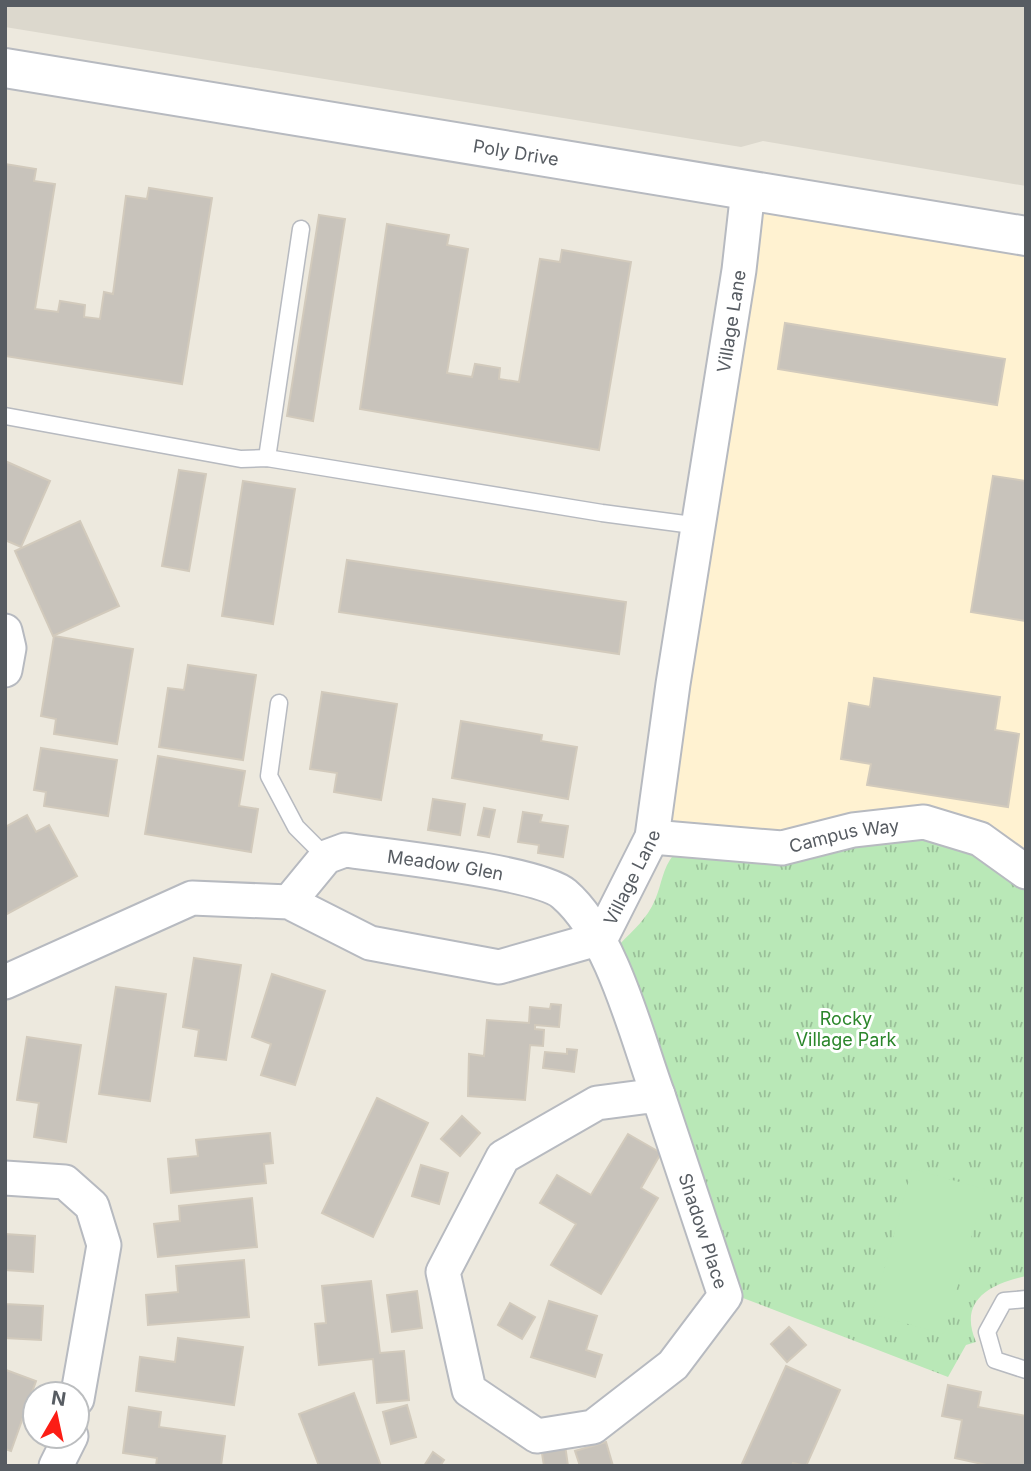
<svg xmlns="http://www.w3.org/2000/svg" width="1031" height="1471" viewBox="0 0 1031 1471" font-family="Inter,sans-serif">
  <defs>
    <pattern id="park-tufts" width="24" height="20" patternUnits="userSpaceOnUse" patternTransform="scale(1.75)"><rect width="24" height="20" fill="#b9e8b7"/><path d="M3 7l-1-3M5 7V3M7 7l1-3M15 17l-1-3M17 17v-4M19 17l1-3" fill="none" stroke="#99bf98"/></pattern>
  </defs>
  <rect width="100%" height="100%" fill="#ede9de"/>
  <path fill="#fff2d1" d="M748 190 1026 236V874L810 841 652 837Z"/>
  <path fill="#dcd8cd" d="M5 5H1026V186L763 141 741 147 5 27Z"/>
  <path fill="url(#park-tufts)" d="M908 835C961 844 984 856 1026 889V1276C990 1284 958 1300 976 1342L966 1345 948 1377 743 1298 663 1055 639 1006 620 944C633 930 647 919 655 900 662 884 662 869 674 854Z"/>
  <path fill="#b9e8b7" d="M912 1169 985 1189 944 1334 872 1314Z"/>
  <g fill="#c8c3bb" stroke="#d2cabc" stroke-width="2">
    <path d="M5 164 36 169 34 181 55 184 35 309 58 312 60 301 85 305 84 317 100 319 104 292 113 294 126 196 147 199 149 188 212 198 182 384 5 356Z"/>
    <path d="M319 215 345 219 313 421 287 416Z"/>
    <path d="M387 224 449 235 447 245 468 249 447 373 472 377 475 364 500 368 499 379 519 382 540 259 560 262 562 250 631 262 599 450 360 409Z"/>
    <path d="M785 323 1005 359 997 405 778 369Z"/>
    <path d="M5 461 50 481 21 547 5 540Z"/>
    <path d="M179 470 206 474 189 571 162 566Z"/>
    <path d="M993 476 1026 481V621L971 612Z"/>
    <path d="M243 481 295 489 273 624 222 616Z"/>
    <path d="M80 521 119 606 53 636 15 551Z"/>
    <path d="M347 560 626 602 619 654 339 612Z"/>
    <path d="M54 636 133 649 117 744 54 734 56 719 41 716Z"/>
    <path d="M188 665 256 675 243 760 159 747 168 688 184 690Z"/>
    <path d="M874 678 1000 697 995 730 1019 734 1008 807 867 785 871 764 841 759 849 703 870 707Z"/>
    <path d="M322 692 397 704 381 800 334 792 337 773 310 769Z"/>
    <path d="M461 721 542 735 541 741 577 747 568 799 452 778Z"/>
    <path d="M41 748 117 760 108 816 44 806 46 792 34 790Z"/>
    <path d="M158 756 245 771 239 806 258 809 251 852 145 834Z"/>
    <path d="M433 799 465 804 460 835 428 830Z"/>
    <path d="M484 808 495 810 489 837 478 835Z"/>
    <path d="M523 812 542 815 540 822 568 826 563 857 538 853 539 845 518 842Z"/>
    <path d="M27 815 36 832 49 825 77 876 5 915V827Z"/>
    <path d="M194 958 241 965 226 1060 195 1056 199 1030 183 1027Z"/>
    <path d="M272 974 325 991 295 1085 261 1075 271 1044 252 1037Z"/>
    <path d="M116 987 166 994 150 1101 99 1094Z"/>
    <path d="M551 1004 561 1005 559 1027 535 1025V1029L544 1030 543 1046 530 1045 525 1100 468 1096 469 1054 484 1056 487 1020 529 1023 530 1007 550 1009Z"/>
    <path d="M27 1037 81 1045 66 1142 34 1137 39 1103 17 1100Z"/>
    <path d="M567 1049 577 1050 574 1072 543 1068 545 1052 567 1054Z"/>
    <path d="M377 1098 428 1123 373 1237 322 1213Z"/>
    <path d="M462 1116 480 1133 460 1156 441 1139Z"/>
    <path d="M270 1133 273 1163 264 1164 266 1183 171 1193 168 1159 198 1156 196 1140Z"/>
    <path d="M628 1134 661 1153 641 1188 658 1198 601 1294 551 1265 576 1224 540 1203 557 1175 591 1195Z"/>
    <path d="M421 1165 448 1173 439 1204 412 1196Z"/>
    <path d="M252 1198 257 1247 158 1257 154 1224 180 1221 179 1206Z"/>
    <path d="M5 1234 35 1236 33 1272 5 1270Z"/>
    <path d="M244 1260 249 1317 148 1325 146 1295 178 1292 176 1266Z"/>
    <path d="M371 1281 380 1353 404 1351 409 1400 377 1403 373 1359 319 1365 315 1324 326 1323 322 1286Z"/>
    <path d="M5 1283V1304L43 1306 41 1340 5 1338Z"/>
    <path d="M417 1291 422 1328 392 1332 387 1295Z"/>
    <path d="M549 1301 597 1316 586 1350 602 1355 595 1377 531 1357Z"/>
    <path d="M510 1303 535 1317 522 1339 498 1325Z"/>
    <path d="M789 1327 806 1345 787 1362 771 1344Z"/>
    <path d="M178 1338 243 1347 234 1405 136 1391 140 1357 175 1362Z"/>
    <path d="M786 1366 840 1390 806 1466 793 1463 792 1466H741Z"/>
    <path d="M6 1370 36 1381 11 1451 5 1449Z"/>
    <path d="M948 1385 981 1392 978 1407 1026 1416V1466H991L955 1458 962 1420 942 1416Z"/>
    <path d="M354 1393 381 1466H319L299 1414Z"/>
    <path d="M407 1405 416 1437 391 1444 383 1412Z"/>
    <path d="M129 1407 161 1412 159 1427 225 1436 221 1466H156L157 1458 123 1453Z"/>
    <path d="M564 1438 568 1466H544L540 1441Z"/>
    <path d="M606 1442 613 1466H580L575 1451Z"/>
    <path d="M433 1452 444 1460 440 1466H424Z"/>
  </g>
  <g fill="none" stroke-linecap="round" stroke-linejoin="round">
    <defs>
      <g id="service">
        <path d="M5 416 241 459 267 458 602 513 700 526"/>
        <path d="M267 458 301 229"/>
        <path d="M279 703 269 776 296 827 326 857"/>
        <path d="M1026 1299 1004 1301 987 1332 995 1360 1026 1370"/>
      </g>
      <g id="minor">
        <path d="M5 631 9 648 5 670"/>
        <path id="s1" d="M652 837 782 848 853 830 924 822 980 839 1026 872"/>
        <path id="s2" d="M289 902 326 857 345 850C386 856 539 872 564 894 612 935 636 1035 658 1095"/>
        <path id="s3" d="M5 982 192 898 289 902 370 943 499 967 601 938 652 837 673 684 739 270 748 190"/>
        <path d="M658 1095 725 1296 673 1365 593 1427 537 1436 469 1390 443 1272 503 1157 597 1103Z"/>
        <path d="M5 1178 65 1182 92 1206 104 1245 77 1399"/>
        <path d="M56 1466 71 1436"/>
      </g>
      <g id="tertiary">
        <path id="s4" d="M5 68 1026 236"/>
      </g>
    </defs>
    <use href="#service" stroke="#b7bac0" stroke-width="19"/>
    <use href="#minor" stroke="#b7bac0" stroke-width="37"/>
    <use href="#tertiary" stroke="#b7bac0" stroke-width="42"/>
    <use href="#service" stroke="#fff" stroke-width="16"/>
    <use href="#minor" stroke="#fff" stroke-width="33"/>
    <use href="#tertiary" stroke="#fff" stroke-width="38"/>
  </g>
  <g text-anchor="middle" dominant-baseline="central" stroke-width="6" stroke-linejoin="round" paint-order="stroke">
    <g font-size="18" fill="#575c62" stroke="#fff">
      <text stroke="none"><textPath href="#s4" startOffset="518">Poly Drive</textPath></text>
      <text stroke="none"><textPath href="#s3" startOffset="1265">Village Lane</textPath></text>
      <text stroke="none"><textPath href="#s1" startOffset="194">Campus Way</textPath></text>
      <text stroke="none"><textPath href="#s2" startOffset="180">Meadow Glen</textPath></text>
      <text stroke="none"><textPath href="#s3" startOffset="698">Village Lane</textPath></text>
      <text transform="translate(703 1231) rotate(72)">Shadow Place</text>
    </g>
    <g font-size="18" fill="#2b862b" stroke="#fff">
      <text x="846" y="1018">Rocky<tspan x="846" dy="21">Village Park</tspan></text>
    </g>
  </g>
  <rect width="1031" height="1471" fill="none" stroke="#575c62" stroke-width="14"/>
  <g transform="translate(56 1415) rotate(9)"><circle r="33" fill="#ffffff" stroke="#bcbec0" stroke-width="2"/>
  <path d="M0-5L12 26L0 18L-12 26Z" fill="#fc1d15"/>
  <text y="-10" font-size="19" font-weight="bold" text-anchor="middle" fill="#575c62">N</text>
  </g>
</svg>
